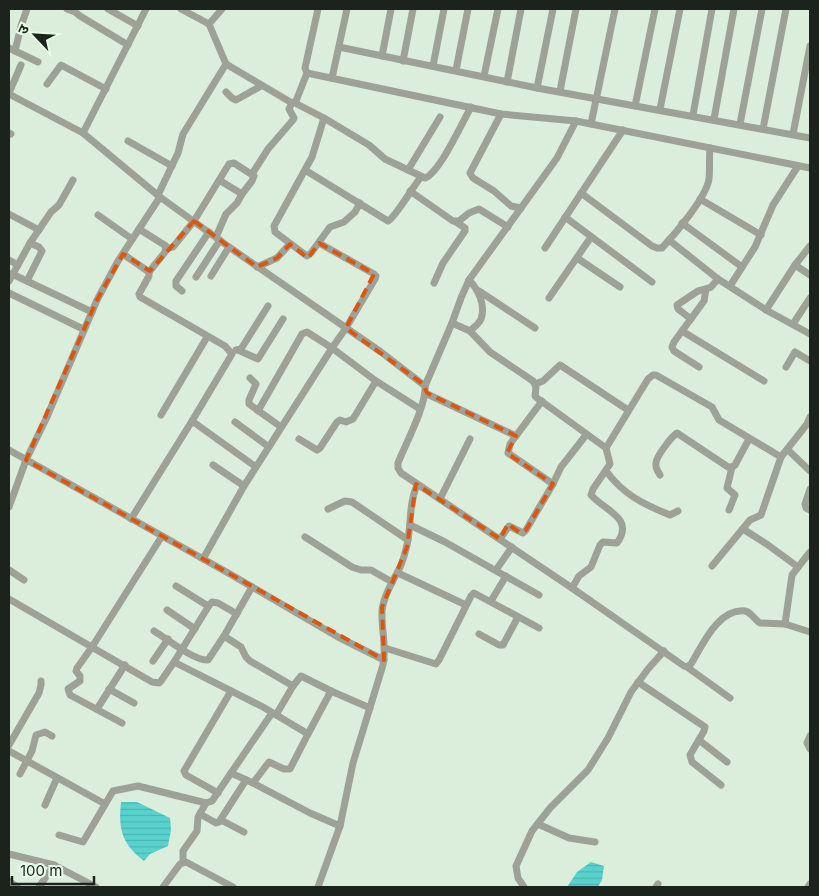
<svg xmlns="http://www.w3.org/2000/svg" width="819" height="896" viewBox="0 0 819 896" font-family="Inter,'Noto Sans Devanagari',sans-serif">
  <defs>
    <pattern id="water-rules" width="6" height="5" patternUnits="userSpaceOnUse" patternTransform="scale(1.25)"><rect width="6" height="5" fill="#59d2ce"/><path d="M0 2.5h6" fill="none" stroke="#4db4b0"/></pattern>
  </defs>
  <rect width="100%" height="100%" fill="#daeedb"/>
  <g fill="url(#water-rules)">
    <path d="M121 802H137L170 818 171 830 168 846 150 854 144 861C122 844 118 829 121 802Z"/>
    <path d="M591 862 604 866 602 880 598 887H567L577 872Z"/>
  </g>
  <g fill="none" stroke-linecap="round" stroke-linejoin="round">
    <g stroke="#9da196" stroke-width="7">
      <path d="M67 9 75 12 80 16 128 45"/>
      <path d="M108 9 138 26"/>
      <path d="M146 9 83 133 160 197 229 247 381 352 425 386C427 404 405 445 398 463V468L401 473 572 588 684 666 687 667 691 664C702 646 718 608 745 611 751 612 755 620 760 623L785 624 810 632"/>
      <path d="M181 9 209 24 222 9"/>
      <path d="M318 9 305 68 307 73 501 114 576 121 810 168"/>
      <path d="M209 24 226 64"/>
      <path d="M339 47 537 88 810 138"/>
      <path d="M9 48 38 62"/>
      <path d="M15 51 21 26 27 9"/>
      <path d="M382 56 391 9"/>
      <path d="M403 61 413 9"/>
      <path d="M433 66 444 9"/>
      <path d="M456 70 468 9"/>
      <path d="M484 76 498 9"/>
      <path d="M332 78 347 9"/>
      <path d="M507 82 521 9"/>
      <path d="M47 84 61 65 106 89"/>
      <path d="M537 88 553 9"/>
      <path d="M560 91 576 9"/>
      <path d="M226 92 232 98 236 100 261 86"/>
      <path d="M9 93 21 65"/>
      <path d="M9 94 83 133"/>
      <path d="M295 103 324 118 369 145 385 159 425 178C440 172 462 123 471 107"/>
      <path d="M635 106 655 9"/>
      <path d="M660 109 680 9"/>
      <path d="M501 114 470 173 473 178 494 191 511 206 521 208"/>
      <path d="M693 115 712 9"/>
      <path d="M324 118 312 157 274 226 275 232 307 256 311 253 330 227 344 222 355 212 360 203"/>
      <path d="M714 119 734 9"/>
      <path d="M591 124 615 9"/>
      <path d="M740 124 762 9"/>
      <path d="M763 129 786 9"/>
      <path d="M9 133 11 134"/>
      <path d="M793 134 810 46"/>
      <path d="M128 141 172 166"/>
      <path d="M305 170 388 221C395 218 414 185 421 177"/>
      <path d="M408 170 440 117"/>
      <path d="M252 174 268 149 293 120 294 118 289 109 292 103"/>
      <path d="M410 191 453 221H459L469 213 479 209 508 227"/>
      <path d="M581 193 652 246 657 248H662C675 234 706 198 709 179 710 169 709 158 710 148"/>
      <path d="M158 195 178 153 183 134 226 64 292 103 296 101 307 73"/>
      <path d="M700 199 761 235"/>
      <path d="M9 214 39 230"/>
      <path d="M98 215 132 239"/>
      <path d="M565 217 652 282"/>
      <path d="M682 223 742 267"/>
      <path d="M139 229 166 246 165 252 149 272"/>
      <path d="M216 237 226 214 237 203 242 194"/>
      <path d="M669 240 718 279 766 310 810 334"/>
      <path d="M545 248 623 130"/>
      <path d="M166 249 173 247 194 221 229 164 234 163 254 176 252 181 242 194 219 180"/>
      <path d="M123 254 149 272V276L139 294 140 297 225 346 232 354 192 421 131 519"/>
      <path d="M577 258 620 287"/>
      <path d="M9 260 18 265"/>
      <path d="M795 265 810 275"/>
      <path d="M257 267 277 258 290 244"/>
      <path d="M12 274 92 312"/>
      <path d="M211 276 229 247"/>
      <path d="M196 277 220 240"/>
      <path d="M469 280C478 289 486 305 481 319 479 324 474 327 470 331"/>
      <path d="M9 281 30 243 51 212 59 205 73 180"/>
      <path d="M27 281 42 251 39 247 30 243"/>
      <path d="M434 283 443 263 465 231V228L456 222"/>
      <path d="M730 286 755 247 773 205 798 166"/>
      <path d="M182 291 176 286V281L209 232"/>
      <path d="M479 291 535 328"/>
      <path d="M9 293 83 329"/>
      <path d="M549 298 591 237"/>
      <path d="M766 310 795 265 810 246"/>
      <path d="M691 319 678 309 677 305 698 291 706 289"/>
      <path d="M452 323 470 331 490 352 533 381 536 387 535 396 537 398 606 448 610 464 593 489 591 495C605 511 635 518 617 543L603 542 600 545 591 567 579 576 572 588"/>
      <path d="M793 324 810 298"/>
      <path d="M682 331 764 381"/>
      <path d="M236 350 241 349 268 306"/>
      <path d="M238 350 258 359 283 319"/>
      <path d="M699 367 674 351 672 347 674 342 704 301 706 289 711 287 718 279"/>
      <path d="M786 367 795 352 810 361"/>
      <path d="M250 378 256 384 249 400V404L281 427"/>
      <path d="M535 384 543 381 560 365 628 410"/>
      <path d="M425 386 452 323 461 298 469 280 557 158 576 121"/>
      <path d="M425 393 516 436"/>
      <path d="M542 401 510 444 508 453 553 484"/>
      <path d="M258 411 302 334 307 332 332 348 376 381 420 409"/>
      <path d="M161 415 207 337"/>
      <path d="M192 421 256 467"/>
      <path d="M235 422 269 447"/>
      <path d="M299 439 317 450 320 448 337 422 340 420 346 422 353 419 376 381"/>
      <path d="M606 448 648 379 653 375H656L712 407 719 420 781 457"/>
      <path d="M9 450 230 574 338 637 384 660"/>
      <path d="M788 450 810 471"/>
      <path d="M213 465 244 486"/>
      <path d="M606 471C624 495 643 504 670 515L678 511"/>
      <path d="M660 475C658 472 655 467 656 463 656 457 671 437 677 433L728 467H732L735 465 749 439"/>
      <path d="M810 489 805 504 806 508 810 510"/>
      <path d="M440 499 470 439"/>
      <path d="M9 507 26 460 46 419 97 300 118 261 160 197"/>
      <path d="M328 509 345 501 352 502 408 540"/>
      <path d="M729 510 735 495 727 488 732 467"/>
      <path d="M410 525 445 542 539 595"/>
      <path d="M743 529 768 545 798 567"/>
      <path d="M305 537 352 567 361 570H371L392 582"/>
      <path d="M500 539 509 526 523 533 526 530 553 484 561 467 586 435"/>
      <path d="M203 559 244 486 332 348 346 328 375 279 376 276 374 274 319 243"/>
      <path d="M712 566 750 520 761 515 781 457 807 424 810 417"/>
      <path d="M9 570 24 580"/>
      <path d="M496 570 512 547"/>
      <path d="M398 573 466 605"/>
      <path d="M176 586 208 606"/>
      <path d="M9 599 152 682 159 683 161 681 174 662 263 707 308 734 331 691 370 708"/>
      <path d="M491 601 506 576"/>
      <path d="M167 610 195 629"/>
      <path d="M785 624 792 575 810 552"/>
      <path d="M154 631C166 638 194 661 208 660L224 636 252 587"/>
      <path d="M479 634 499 645H503L518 617"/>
      <path d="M224 636 241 647 246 657 250 661 293 686"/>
      <path d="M385 648 436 664 439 660 471 596 474 593 539 628"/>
      <path d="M153 661 168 639"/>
      <path d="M174 662 210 604 212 602 218 603 237 614"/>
      <path d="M687 667 730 698"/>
      <path d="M638 682 705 727 704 731 690 755 692 762 721 785"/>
      <path d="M109 689 134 703"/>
      <path d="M97 709 125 665"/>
      <path d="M276 715 293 686 301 676 331 691"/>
      <path d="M122 723 70 695 68 689 80 681V676L76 671 77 668 92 647 162 536"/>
      <path d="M810 736 807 743 810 749"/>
      <path d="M699 740 727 762"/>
      <path d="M9 745 39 693 41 685V681"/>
      <path d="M9 751 105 804"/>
      <path d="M231 773 272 713"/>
      <path d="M20 774 32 751 36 735 45 732 52 736"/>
      <path d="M253 783 310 813 340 826"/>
      <path d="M218 793 186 775 184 771 231 691"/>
      <path d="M45 805 57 778"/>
      <path d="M200 814 216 823 219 822 246 780"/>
      <path d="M221 820 244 832"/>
      <path d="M538 824 569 838 595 842"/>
      <path d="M59 835 83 842 113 791 138 786 206 803 212 801 231 773 253 783 269 762 284 769H290L308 734"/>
      <path d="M9 854 54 865 96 887"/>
      <path d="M183 861V851L197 831 198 817 206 803"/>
      <path d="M9 881 17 887"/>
      <path d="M39 887 54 865"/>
      <path d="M163 887 180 864 186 862 233 887"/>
      <path d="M318 887 340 826 353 763 383 665C387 647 381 629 382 611 383 597 392 583 398 571 402 565 404 557 406 549 412 528 408 505 417 485"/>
      <path d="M524 887 518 878 516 866 532 831 550 808 588 770 608 738 631 692 648 669 664 651"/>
      <path d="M656 887 658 884"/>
      <path d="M808 887 810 884"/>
    </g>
  </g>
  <path fill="none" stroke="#de560d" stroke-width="4" stroke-dasharray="10 6" stroke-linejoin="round" d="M194 221 257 267 277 258 290 244 308 258 319 243 374 274 346 328 423 384 427 393 516 436 507 453 553 484 526 530 519 532 508 524 500 539 416 484 407 547 382 607 384 660 26 460 97 300 123 254 150 271Z"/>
  <rect width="819" height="896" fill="none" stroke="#1c231c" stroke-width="20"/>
  <g transform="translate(35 35) rotate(295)" stroke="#e7fce8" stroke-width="4" paint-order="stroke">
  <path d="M0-4L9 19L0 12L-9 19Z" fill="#1c231c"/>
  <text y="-8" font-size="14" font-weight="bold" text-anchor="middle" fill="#1c231c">उ</text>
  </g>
  <path d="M12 876v8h82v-8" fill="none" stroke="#1c231c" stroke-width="2.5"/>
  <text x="20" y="876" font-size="15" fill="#1c231c" stroke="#e7fce8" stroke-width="4" paint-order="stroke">100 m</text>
</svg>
